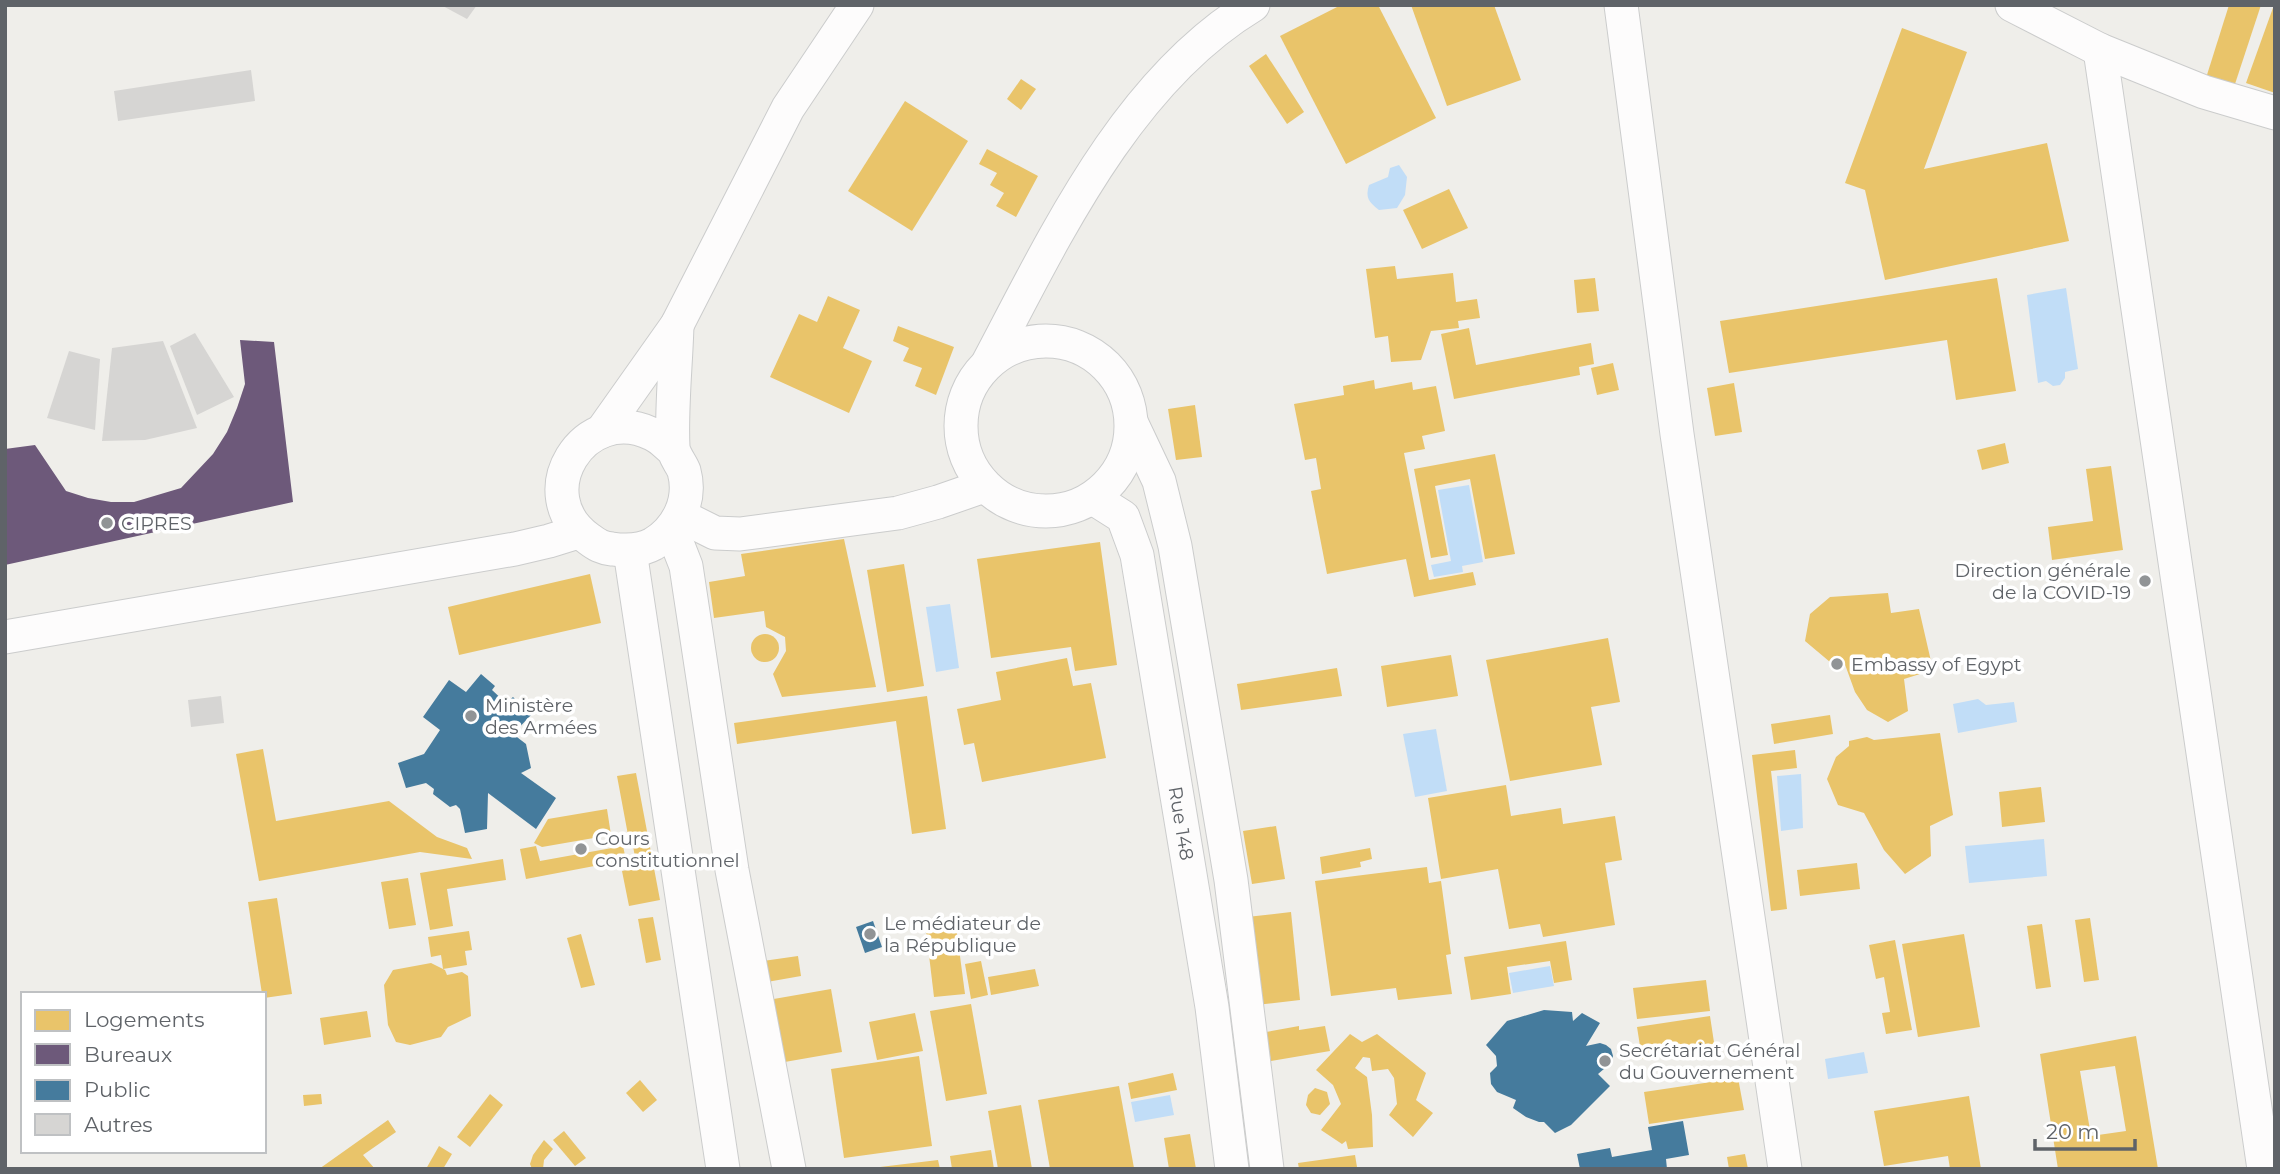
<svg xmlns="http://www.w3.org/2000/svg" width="2280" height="1174" viewBox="0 0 2280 1174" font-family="Montserrat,sans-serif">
  <rect width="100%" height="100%" fill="#efeeea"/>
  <g fill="#c1ddf7">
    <path d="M1399 165 1407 177 1405 195 1397 208 1379 210C1369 202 1365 198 1369 185L1388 177 1390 168Z"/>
    <path d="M2066 288 2078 369 2065 372V378L2060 385 2053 386 2046 381 2038 383 2027 295Z"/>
    <path d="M1469 485 1483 562 1462 566 1463 572 1434 577 1431 565 1451 561 1438 490Z"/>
    <path d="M950 604 959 668 936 672 926 607Z"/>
    <path d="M1978 699 1986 705 2014 702 2017 722 1958 733 1953 704Z"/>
    <path d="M1436 729 1447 791 1415 797 1403 734Z"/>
    <path d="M1801 774 1803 828 1781 831 1777 776Z"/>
    <path d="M2044 839 2047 876 1969 883 1965 846Z"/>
    <path d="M1550 966 1554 986 1513 993 1509 973Z"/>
    <path d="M1864 1052 1868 1073 1828 1079 1825 1059Z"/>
    <path d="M1170 1095 1174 1115 1135 1122 1131 1102Z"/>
  </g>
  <g fill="#e9c46a" fill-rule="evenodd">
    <path d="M1341 5H1378L1436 118 1346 164 1280 36Z"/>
    <path d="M1411 5H1494L1521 80 1447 106Z"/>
    <path d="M2229 5H2261L2234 87 2206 78Z"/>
    <path d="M2274 5H2275V93L2246 83Z"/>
    <path d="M1902 28 1967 52 1924 169 2047 143 2069 241 1885 280 1865 190 1845 183Z"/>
    <path d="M1266 54 1304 112 1287 124 1249 66Z"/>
    <path d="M1021 79 1036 89 1021 110 1007 99Z"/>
    <path d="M905 101 968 141 912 231 848 191Z"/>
    <path d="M987 149 1038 176 1016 217 996 206 1004 193 990 185 997 173 979 164Z"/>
    <path d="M1449 189 1468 228 1422 249 1403 210Z"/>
    <path d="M1395 266 1397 279 1453 273 1456 302 1477 299 1480 318 1458 321 1459 328 1431 331 1421 360 1391 362 1388 336 1375 338 1366 269Z"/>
    <path d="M1595 278 1599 311 1577 313 1574 280Z"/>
    <path d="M1997 278 2016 391 1956 400 1947 340 1729 373 1720 321Z"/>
    <path d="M828 296 860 310 843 348 872 361 849 413 770 377 799 314 817 322Z"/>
    <path d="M898 326 954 347 936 395 915 386 922 368 903 361 909 348 893 341Z"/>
    <path d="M1469 328 1476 365 1591 343 1594 364 1579 367 1580 375 1454 399 1441 334Z"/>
    <path d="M1613 363 1619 390 1597 395 1591 368Z"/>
    <path d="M1374 380 1375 389 1412 382 1413 390 1436 386 1445 431 1422 436 1425 449 1404 453 1429 580 1473 572 1476 585 1414 597 1406 559 1327 574 1311 491 1321 489 1316 458 1305 460 1294 404 1344 395 1343 386Z"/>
    <path d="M1734 383 1742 432 1715 436 1707 388Z"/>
    <path d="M1195 405 1202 457 1176 460 1168 409Z"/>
    <path d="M2005 443 2009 463 1982 470 1977 450Z"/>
    <path d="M1495 454 1515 554 1485 559 1470 479 1435 486 1448 555 1431 558 1414 469Z"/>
    <path d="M2111 466 2123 550 2052 560 2048 527 2093 521 2086 469Z"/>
    <path d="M844 539 876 687 782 697 773 674 786 651 785 637 766 627 764 611 714 618 709 582 745 576 741 554Z"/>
    <path d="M1100 542 1117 665 1075 671 1071 647 991 658 977 559Z"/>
    <path d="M904 564 924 686 887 692 867 570Z"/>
    <path d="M590 574 601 623 459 655 448 607Z"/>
    <path d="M1888 593 1891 613 1919 609 1933 670 1904 679 1908 711 1888 722 1867 710 1855 692 1843 659 1830 662 1805 641 1810 614 1830 597Z"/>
    <circle cx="765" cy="648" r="14"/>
    <path d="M1608 638 1620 702 1591 707 1602 765 1510 781 1486 660Z"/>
    <path d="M1451 655 1458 696 1387 707 1381 666Z"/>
    <path d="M1067 658 1073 686 1091 683 1106 758 982 782 974 743 964 745 957 709 1001 700 996 672Z"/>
    <path d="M1337 668 1342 696 1241 710 1237 684Z"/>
    <path d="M927 696 946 829 912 834 896 721 737 744 734 723Z"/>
    <path d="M1830 715 1833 734 1774 744 1771 724Z"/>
    <path d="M1940 733 1953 815 1930 826 1931 856 1905 874 1884 850 1864 813 1838 805 1827 779 1836 757 1849 746V741L1867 737 1874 740Z"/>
    <path d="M263 749 276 821 389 801 437 837 467 848 472 859 420 852 259 881 236 754Z"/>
    <path d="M1795 750 1797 768 1771 771 1787 909 1771 911 1752 755Z"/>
    <path d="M636 773 660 900 629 906 622 871 637 868 631 835H628L617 776Z"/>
    <path d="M1506 785 1511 816 1561 808 1563 824 1615 816 1622 860 1605 863 1615 925 1543 937 1540 924 1509 929 1498 869 1441 879 1428 798Z"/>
    <path d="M2041 787 2045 822 2002 827 1999 792Z"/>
    <path d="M607 809 611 835 542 847 534 843 548 819Z"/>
    <path d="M1276 826 1285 879 1252 884 1243 831Z"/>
    <path d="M536 846 540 861 623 846 626 860 526 879 520 849Z"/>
    <path d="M1370 848 1372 859 1360 862 1361 867 1322 874 1320 857Z"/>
    <path d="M503 859 506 880 447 889 453 926 430 930 420 873Z"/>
    <path d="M1857 863 1860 889 1800 896 1797 870Z"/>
    <path d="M1427 867 1429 883 1441 881 1451 954 1446 955 1452 994 1398 1000 1396 988 1331 996 1315 881Z"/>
    <path d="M408 878 416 925 389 929 381 882Z"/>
    <path d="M277 898 292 994 264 998V994H262L248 902Z"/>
    <path d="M1291 912 1300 1000 1256 1005 1247 917Z"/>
    <path d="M653 917 661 960 646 963 638 919Z"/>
    <path d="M2090 918 2099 980 2084 982 2075 920Z"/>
    <path d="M2042 924 2051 987 2036 989 2027 926Z"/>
    <path d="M956 926 965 994 934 997 926 930Z"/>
    <path d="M469 931 472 950 465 951 467 965 443 969 441 955 431 957 428 937Z"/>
    <path d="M581 934 595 985 581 988 567 938Z"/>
    <path d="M1964 934 1980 1027 1918 1037 1902 944Z"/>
    <path d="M1895 940 1912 1030 1886 1034 1882 1013 1890 1012 1884 977 1876 979 1869 945Z"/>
    <path d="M1566 941 1572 980 1554 983 1550 961 1507 967 1511 994 1471 1000 1464 957Z"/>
    <path d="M798 956 801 976 767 982 763 961Z"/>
    <path d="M981 961 988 995 971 999 965 964Z"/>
    <path d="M431 963 445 970 447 975 462 972 468 976 471 1016 448 1027 441 1037 410 1045 396 1042 388 1025 384 985 393 970Z"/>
    <path d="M1035 969 1039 986 991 995 988 977Z"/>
    <path d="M1706 980 1710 1011 1637 1019 1633 988Z"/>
    <path d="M831 989 842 1052 779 1063 768 1000Z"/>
    <path d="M971 1004 987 1094 946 1101 930 1011Z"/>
    <path d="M367 1011 371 1037 324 1045 320 1018Z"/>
    <path d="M915 1013 923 1051 877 1060 869 1022Z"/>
    <path d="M1710 1016 1715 1049 1642 1059 1637 1027Z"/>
    <path d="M1299 1026V1030L1325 1026 1330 1051 1271 1061 1266 1032Z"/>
    <path d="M1350 1034 1362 1042 1377 1034 1426 1073 1416 1100 1433 1113 1413 1137 1389 1115 1397 1104 1394 1078 1388 1069 1372 1071 1370 1058 1363 1057 1355 1068 1367 1077 1372 1115 1373 1147 1348 1149 1346 1141 1342 1144 1321 1130 1341 1104 1333 1085 1316 1070Z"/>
    <path d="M2136 1036 2158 1169H2058L2040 1054ZM2115 1066 2126 1131 2091 1136 2080 1071Z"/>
    <path d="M919 1056 932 1146 844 1158 831 1069Z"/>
    <path d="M1173 1073 1177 1090 1131 1099 1128 1083Z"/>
    <path d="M1738 1078 1744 1110 1649 1124 1644 1092Z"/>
    <path d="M640 1080 657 1100 643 1112 626 1093Z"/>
    <path d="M1119 1086 1134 1168 1050 1169 1038 1100Z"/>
    <path d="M1315 1088 1327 1092 1330 1104 1320 1115 1311 1113 1306 1105 1308 1095Z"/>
    <path d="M321 1094 322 1104 304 1106 303 1095Z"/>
    <path d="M490 1094 503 1105 470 1147 457 1137Z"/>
    <path d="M1969 1096 1981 1169H1950L1948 1156 1884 1166 1874 1111Z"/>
    <path d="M1021 1105 1032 1169H998L988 1111Z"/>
    <path d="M388 1120 396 1132 363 1155 375 1169H319Z"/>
    <path d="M564 1131 586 1158 575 1166 553 1140Z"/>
    <path d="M1190 1134 1196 1169H1169L1164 1138Z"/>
    <path d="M544 1140 553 1149 544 1160 543 1169H532L530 1164 533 1155Z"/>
    <path d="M439 1146 452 1154 443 1169H426Z"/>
    <path d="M991 1150 994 1169H952L950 1156Z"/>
    <path d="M1745 1154 1748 1169H1729L1727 1157Z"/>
    <path d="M1355 1155 1357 1167 1299 1169 1298 1163Z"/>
    <path d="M938 1160 940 1169H880V1167Z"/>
  </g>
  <path fill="#6d597a" d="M240 340 274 342 293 502 5 565V449L35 445 66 491 88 498 111 502H134L181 488 213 454 227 432 237 408 245 384Z"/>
  <g fill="#457b9d">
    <path d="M481 674 495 686 492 690 506 703 513 697 531 715 513 734 526 744 531 768 521 773 556 798 536 829 488 793 487 829 465 833 460 809 456 805 450 807 433 794 434 789 426 783 406 788 398 763 424 754 440 730 423 717 449 680 466 692Z"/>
    <path d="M873 921 882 947 865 953 856 927Z"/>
    <path d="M1544 1010 1572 1012 1573 1021 1582 1013 1600 1023 1586 1046 1600 1043 1606 1045 1611 1049 1613 1056 1611 1063 1598 1074 1610 1086 1571 1125 1555 1133 1544 1122H1539L1526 1117 1513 1108 1516 1100 1497 1092 1491 1084 1490 1073 1497 1066 1496 1056 1486 1045 1507 1021Z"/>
    <path d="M1683 1121 1689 1155 1666 1159 1667 1169H1580L1577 1154 1610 1148 1612 1157 1652 1150 1648 1127Z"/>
  </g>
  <g fill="#d6d5d3">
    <path d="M441 5H477L467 19Z"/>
    <path d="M251 70 255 101 118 121 114 91Z"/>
    <path d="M195 333 234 397 197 415 170 346Z"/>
    <path d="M163 341 197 428 145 440 102 441 112 348Z"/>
    <path d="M69 351 100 359 95 430 47 418Z"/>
    <path d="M221 696 224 723 191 727 188 700Z"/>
  </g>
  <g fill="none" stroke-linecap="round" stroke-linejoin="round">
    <defs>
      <g id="street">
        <path d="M1621 5 1677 434 1785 1169"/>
        <path d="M2012 5 2100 50 2204 92 2275 113"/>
        <path d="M2100 50 2264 1169"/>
        <circle cx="1046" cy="426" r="85"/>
        <path d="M989 361C1055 236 1127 81 1253 5"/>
        <path d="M1132 424 1159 481 1175 546 1231 880 1267 1169"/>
        <path d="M602 431 677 325 788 108 857 5"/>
        <path d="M673 450C667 445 660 437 652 434 584 401 526 495 589 539 597 545 602 548 612 549 627 551 640 551 653 544 678 529 692 500 684 471 681 463 674 456 673 447 671 409 676 363 677 325"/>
        <path id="s1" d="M1093 498 1123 517 1137 555 1212 1007 1232 1169"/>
        <path d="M681 516 715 533 740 534 898 513 938 502 984 486"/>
        <path d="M669 533 679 548 686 566 732 870 789 1169"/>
        <path d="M630 551 723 1169"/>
        <path d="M5 637 515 549 549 541 578 532"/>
      </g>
    </defs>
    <use href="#street" stroke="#cbcccc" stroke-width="35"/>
    <use href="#street" stroke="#fdfcfc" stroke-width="33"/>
  </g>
  <g fill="#919496" stroke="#fff" stroke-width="2.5">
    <circle cx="107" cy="523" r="7"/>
    <circle cx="2145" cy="581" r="7"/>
    <circle cx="1837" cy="664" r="7"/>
    <circle cx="471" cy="716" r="7"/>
    <circle cx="581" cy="849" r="7"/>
    <circle cx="870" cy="934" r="7"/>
    <circle cx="1605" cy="1061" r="7"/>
  </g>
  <g text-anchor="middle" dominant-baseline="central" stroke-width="7" stroke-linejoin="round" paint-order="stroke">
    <g font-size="19" fill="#5f6368" stroke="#fff" text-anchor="start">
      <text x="121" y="523">CIPRES</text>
      <text x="2131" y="570" text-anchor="end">Direction générale<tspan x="2131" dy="22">de la COVID-19</tspan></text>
      <text x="1851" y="664">Embassy of Egypt</text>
      <text x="485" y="705">Ministère<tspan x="485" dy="22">des Armées</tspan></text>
      <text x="595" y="838">Cours<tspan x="595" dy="22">constitutionnel</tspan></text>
      <text x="884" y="923">Le médiateur de<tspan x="884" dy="22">la République</tspan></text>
      <text x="1619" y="1050">Secrétariat Général<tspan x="1619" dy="22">du Gouvernement</tspan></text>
    </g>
    <g font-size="19" fill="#5f6368" stroke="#fff">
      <text stroke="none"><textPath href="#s1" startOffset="348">Rue 148</textPath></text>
    </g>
  </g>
  <rect width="2280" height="1174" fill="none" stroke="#5f6368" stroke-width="14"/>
  <rect x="21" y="992" width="245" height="161" fill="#ffffff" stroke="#bfc1c3" stroke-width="2"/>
  <rect x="35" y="1010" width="35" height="21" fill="#e9c46a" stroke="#bfc1c3" stroke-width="2"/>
  <text x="84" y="1027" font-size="21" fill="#5f6368">Logements</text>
  <rect x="35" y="1044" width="35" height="21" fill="#6d597a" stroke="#bfc1c3" stroke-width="2"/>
  <text x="84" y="1062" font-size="21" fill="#5f6368">Bureaux</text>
  <rect x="35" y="1080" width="35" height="21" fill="#457b9d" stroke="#bfc1c3" stroke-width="2"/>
  <text x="84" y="1097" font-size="21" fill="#5f6368">Public</text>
  <rect x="35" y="1114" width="35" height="21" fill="#d6d5d3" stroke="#bfc1c3" stroke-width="2"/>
  <text x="84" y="1132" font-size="21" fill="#5f6368">Autres</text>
  <path d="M2035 1139v10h100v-10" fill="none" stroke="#5f6368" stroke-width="3.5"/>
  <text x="2046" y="1139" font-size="21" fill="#5f6368" stroke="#ffffff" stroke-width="5" paint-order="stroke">20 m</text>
</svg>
